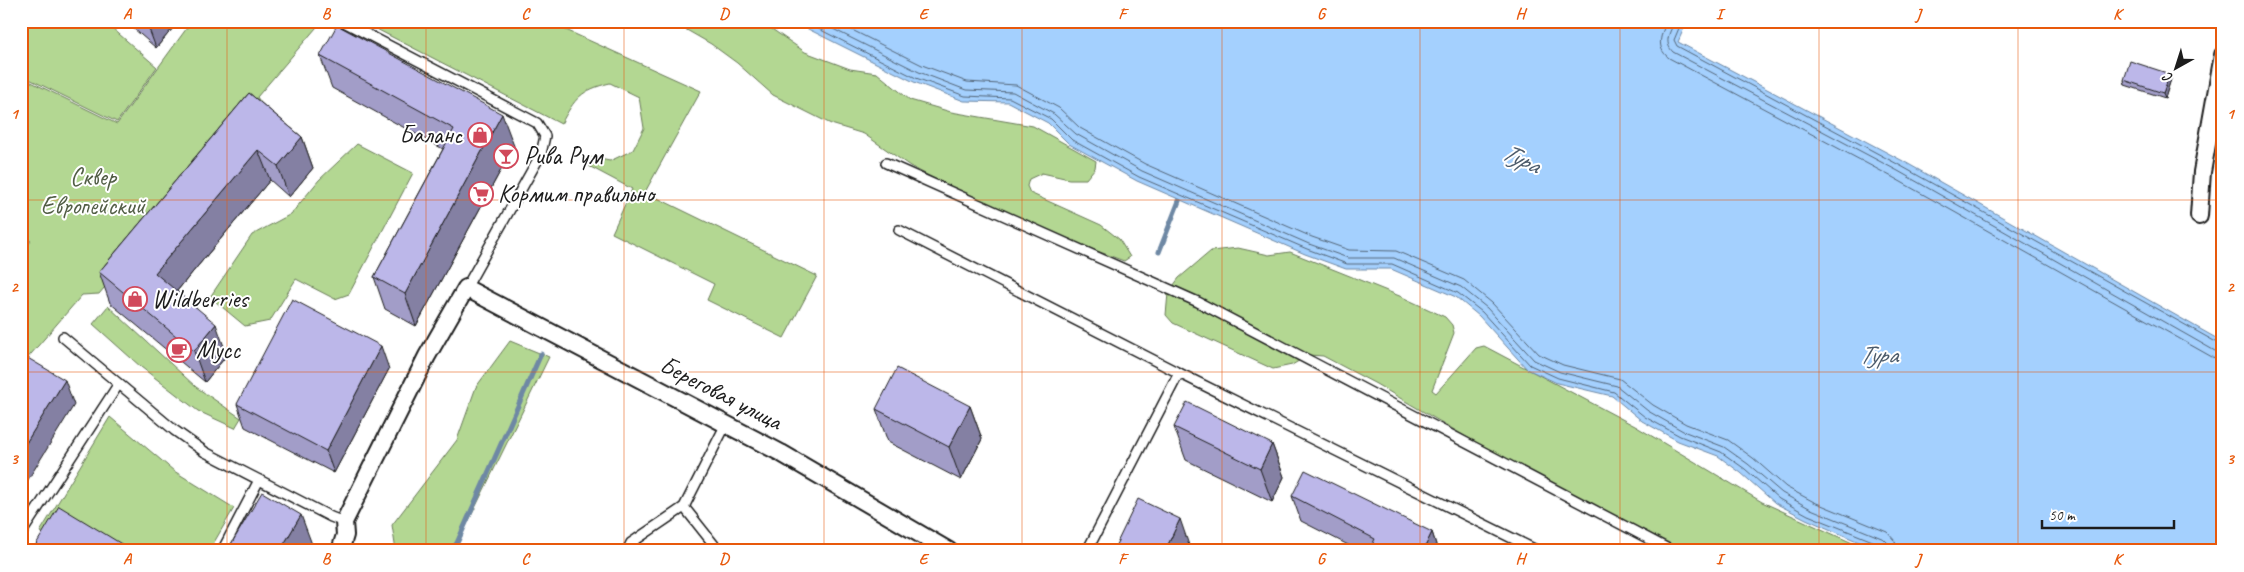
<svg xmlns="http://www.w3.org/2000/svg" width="2244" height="572" viewBox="0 0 2244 572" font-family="Caveat,sans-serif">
  <rect width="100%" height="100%" fill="#fff"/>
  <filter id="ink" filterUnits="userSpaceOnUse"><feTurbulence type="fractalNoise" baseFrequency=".02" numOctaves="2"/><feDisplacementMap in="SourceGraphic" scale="10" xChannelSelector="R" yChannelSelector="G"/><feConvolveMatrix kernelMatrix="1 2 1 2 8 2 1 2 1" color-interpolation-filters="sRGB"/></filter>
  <g filter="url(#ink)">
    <g fill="#b3d792" stroke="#687a57">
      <path d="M23 21H104L157 67 117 122 21 75Z"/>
      <path d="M192 21H322L257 97 261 103 99 294 82 295 25 361 21 375V253L31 241 21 233V77L117 124Z"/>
      <path d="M361 21H546L701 91 645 192 817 276 784 338 707 300 714 284 612 233 632 189 585 164 589 157 610 161 633 150 644 128 639 97 610 83C581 90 575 98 561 124Z"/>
      <path d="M671 21H757L766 25 805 52 850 69 877 73 910 100 951 112 1033 126 1096 161 1095 168 1086 179H1069L1042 173 1029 179 1027 186 1030 193 1101 225 1119 239 1130 257 1124 261 1065 239 967 196 910 166 864 134 831 124 773 95 737 63 711 44Z"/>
      <path d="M357 144 413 173 349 294 335 299 296 279 270 321 245 326 210 297 252 235 291 214 319 180Z"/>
      <path d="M1238 248 1269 255 1290 252 1402 297 1445 317 1452 325 1454 333 1432 390 1436 393 1476 348 1484 346 1635 426 1762 502 1870 551H1685L1516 466 1376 384 1323 356 1309 355 1292 365 1273 369 1173 323 1166 315 1168 293 1179 278 1211 251Z"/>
      <path d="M108 306 196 387 241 418 235 428 198 411 141 367 93 324Z"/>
      <path d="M510 341 549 357 454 551H396L392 525 457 440 476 387Z"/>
      <path d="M110 417 174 471 234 508 209 551H114L56 543 40 532Z"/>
    </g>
    <path fill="#a4d0fe" stroke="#6e88a4" d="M792 21H1687L1678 42 1903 161 2223 342V551H1886L1866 545 1806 519 1775 503 1741 473 1718 456 1678 441 1642 421 1612 396 1557 383 1527 369 1479 316 1456 297 1391 269H1346L1305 254 1137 181 1069 144 1048 123 1008 102 964 101 914 82Z"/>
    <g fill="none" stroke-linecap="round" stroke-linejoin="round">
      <g stroke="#526476" stroke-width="1">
        <path d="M803 21 916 78 965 96 1010 98 1051 119 1072 140 1139 177 1307 249 1347 264H1392L1458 293 1482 312 1530 365 1558 378 1614 392 1645 417 1680 436 1721 452 1745 469 1779 499 1808 515 1880 544 1883 551"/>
        <path d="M817 21 919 72 966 90 1013 92 1054 114 1076 134 1142 171 1309 244 1348 258H1394L1461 287 1487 308 1534 360 1560 372 1617 386 1648 411 1683 431 1724 447 1748 464 1782 493 1811 509 1884 539 1889 544 1890 551"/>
        <path d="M834 21 922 65 967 82 1016 85 1059 108 1080 128 1145 164 1312 237 1349 250 1396 251 1464 280 1492 303 1539 354 1563 365 1620 379 1653 405 1686 424 1728 440 1753 458 1786 487 1814 502 1887 532 1895 541 1897 551"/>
        <path d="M1667 21C1661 35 1655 47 1669 58L1894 178 2212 357 2223 360"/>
        <path d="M1675 21C1670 32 1663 42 1673 52L1898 171 2215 351 2223 352"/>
        <path d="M1682 21 1674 40 1677 46 1901 166 2223 346"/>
      </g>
      <g stroke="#6e88a4" stroke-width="5">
        <path d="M1159 252 1179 201"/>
        <path d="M451 551 457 543 541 354"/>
      </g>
      <defs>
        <g id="service">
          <path d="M342 21 537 123 545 136 541 154 466 288"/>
          <path d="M2212 113 2223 120"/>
          <path d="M886 163 1198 302 1672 551"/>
          <path d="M899 230 1179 373"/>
          <path d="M63 337 174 430 205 452 331 517 344 522"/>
          <path d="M684 507 719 551"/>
          <path d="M21 534 118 385"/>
          <path d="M222 551 259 480"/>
          <path d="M627 551 631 543 684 507 726 424"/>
          <path d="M1087 551 1179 373 1538 551"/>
        </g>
        <g id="minor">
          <path d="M2199 216 2202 172 2223 55"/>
          <path d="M340 551 345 535 344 522 427 356 466 288 781 453 949 551"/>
        </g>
      </defs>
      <use href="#service" stroke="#1c1c1c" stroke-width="12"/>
      <use href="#minor" stroke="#1c1c1c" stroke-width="20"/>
      <use href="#service" stroke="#fff" stroke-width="9"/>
      <use href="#minor" stroke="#fff" stroke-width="16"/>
    </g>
    <g fill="#a29dc8" stroke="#1c1c1c">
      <path d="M125 21H179L156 48Z"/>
      <path d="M320 56 514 146 416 326 385 309 374 277 443 149 332 88Z"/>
      <path d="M2171 79 2165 98 2125 85 2124 80Z"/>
      <path d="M249 93 302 137 313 168 289 197 270 180 177 291 227 355 205 382 110 303 99 272Z"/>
      <path d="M389 369 334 473 245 427 237 404Z"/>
      <path d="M970 406 982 439 961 480 888 442 876 409Z"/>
      <path d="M1174 427 1272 444 1284 477 1272 502 1186 460Z"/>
      <path d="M1292 496 1432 532 1438 551H1360L1301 521Z"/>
    </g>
    <g fill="#8480a3" stroke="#1c1c1c">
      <path d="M146 21H179L156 48Z"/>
      <path d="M2170 74 2171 79 2165 98 2163 93Z"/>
      <path d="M502 114 514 146 416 326 405 294Z"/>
      <path d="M302 137 313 168 289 197 278 166Z"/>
      <path d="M258 150 270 180 166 304 155 273Z"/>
      <path d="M216 324 227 355 205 382 194 351Z"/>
      <path d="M381 346 389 369 334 473 326 451Z"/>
      <path d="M65 380 74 405 21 491V451Z"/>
      <path d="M970 406 982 439 961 480 949 447Z"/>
      <path d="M1272 444 1284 477 1272 502 1260 469Z"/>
      <path d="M301 515 313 547 310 551H280Z"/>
      <path d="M1180 519 1191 551H1165Z"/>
      <path d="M1432 532 1438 551H1423Z"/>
    </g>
    <g fill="#bcb7e9" stroke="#1c1c1c">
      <path d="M337 25 502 114 405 294 374 277 454 129 320 56Z"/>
      <path d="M2130 61 2170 74 2163 93 2124 80Z"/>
      <path d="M249 93 302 137 278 166 258 150 155 273 216 324 194 351 99 272Z"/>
      <path d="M292 299 381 346 326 451 237 404Z"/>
      <path d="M26 357 65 380 21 451V364Z"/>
      <path d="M897 368 970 406 949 447 876 409Z"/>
      <path d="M1187 402 1272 444 1260 469 1174 427Z"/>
      <path d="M1305 470 1432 532 1423 551H1369L1375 539 1292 496Z"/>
      <path d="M262 492 301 515 280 551H227Z"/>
      <path d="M1138 499 1180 519 1165 551H1113Z"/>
      <path d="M59 506 133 551H32Z"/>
    </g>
  </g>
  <path fill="none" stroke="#e8590c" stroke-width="1" stroke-opacity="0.55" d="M227 21V551M426 21V551M624 21V551M824 21V551M1022 21V551M1222 21V551M1420 21V551M1620 21V551M1819 21V551M2018 21V551M21 200H2223M21 372H2223"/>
  <defs>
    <symbol id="shop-ring" viewBox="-11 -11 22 22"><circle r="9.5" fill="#fff" stroke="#d1495b" stroke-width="1.5"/><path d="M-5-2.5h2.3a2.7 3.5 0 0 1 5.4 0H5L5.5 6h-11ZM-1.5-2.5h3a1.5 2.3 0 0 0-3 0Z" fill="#d1495b"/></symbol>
    <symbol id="bar-ring" viewBox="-11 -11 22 22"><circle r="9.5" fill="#fff" stroke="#d1495b" stroke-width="1.5"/><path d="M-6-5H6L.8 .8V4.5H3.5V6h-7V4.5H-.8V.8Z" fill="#d1495b"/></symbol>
    <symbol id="supermarket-ring" viewBox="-11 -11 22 22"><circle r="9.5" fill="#fff" stroke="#d1495b" stroke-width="1.5"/><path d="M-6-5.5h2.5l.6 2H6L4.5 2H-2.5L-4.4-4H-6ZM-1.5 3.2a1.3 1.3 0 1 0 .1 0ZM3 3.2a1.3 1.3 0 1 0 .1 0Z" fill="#d1495b"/></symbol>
    <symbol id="cafe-ring" viewBox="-11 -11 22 22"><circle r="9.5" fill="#fff" stroke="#d1495b" stroke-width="1.5"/><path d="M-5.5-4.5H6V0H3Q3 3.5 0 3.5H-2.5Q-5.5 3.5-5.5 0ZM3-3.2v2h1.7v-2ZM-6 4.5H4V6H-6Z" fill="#d1495b"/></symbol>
  </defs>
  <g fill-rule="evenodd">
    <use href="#shop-ring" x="466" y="121" width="28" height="28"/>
    <use href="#bar-ring" x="492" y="142" width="28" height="28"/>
    <use href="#supermarket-ring" x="467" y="180" width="28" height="28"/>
    <use href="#shop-ring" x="121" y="285" width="28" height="28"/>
    <use href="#cafe-ring" x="165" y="336" width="28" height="28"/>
  </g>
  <g text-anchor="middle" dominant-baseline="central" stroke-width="4" stroke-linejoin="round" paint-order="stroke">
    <g font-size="25" fill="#1c1c1c" stroke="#fff" text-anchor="start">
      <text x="462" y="135" text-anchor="end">Баланс</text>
      <text x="524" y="156">Рива Рум</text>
      <text x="498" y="194">Кормим правильно</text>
      <text x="152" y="299">Wildberries</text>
      <text x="196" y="350">Мусс</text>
    </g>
    <g font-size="25" fill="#515d45" stroke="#fff">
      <text x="93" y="177">Сквер<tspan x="93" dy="29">Европейский</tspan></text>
    </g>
    <g font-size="25" fill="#1c1c1c" stroke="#fff">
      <text transform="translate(721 393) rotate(27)">Береговая улица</text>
    </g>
    <g font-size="26" font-style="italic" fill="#4c5b6b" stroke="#fff">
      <text transform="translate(1521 158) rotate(25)">Тура</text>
      <text x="1878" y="354">Тура</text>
    </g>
  </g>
  <rect width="2244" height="572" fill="none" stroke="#fff" stroke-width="55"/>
  <g transform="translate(2176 68) rotate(219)" stroke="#ffffff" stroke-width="4" paint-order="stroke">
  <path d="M0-4L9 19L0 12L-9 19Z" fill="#1c1c1c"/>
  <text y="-8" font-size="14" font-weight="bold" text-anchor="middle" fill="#1c1c1c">С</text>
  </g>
  <path d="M2042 520v8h132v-8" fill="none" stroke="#1c1c1c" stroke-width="2.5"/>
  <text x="2049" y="520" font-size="15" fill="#1c1c1c" stroke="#ffffff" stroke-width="4" paint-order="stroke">50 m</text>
  <rect x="28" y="28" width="2188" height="516" fill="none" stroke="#e8590c" stroke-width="2"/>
  <g font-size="16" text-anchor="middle" font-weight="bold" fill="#e8590c">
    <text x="127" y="19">A</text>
    <text x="326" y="19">B</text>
    <text x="525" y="19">C</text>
    <text x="724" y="19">D</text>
    <text x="923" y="19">E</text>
    <text x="1122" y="19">F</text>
    <text x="1321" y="19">G</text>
    <text x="1520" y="19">H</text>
    <text x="1719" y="19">I</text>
    <text x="1918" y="19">J</text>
    <text x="2117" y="19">K</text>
    <text x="14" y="119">1</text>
    <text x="2230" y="119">1</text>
    <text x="14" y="292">2</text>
    <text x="2230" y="292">2</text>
    <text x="14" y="464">3</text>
    <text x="2230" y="464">3</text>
    <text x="127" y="564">A</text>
    <text x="326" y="564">B</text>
    <text x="525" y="564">C</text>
    <text x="724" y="564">D</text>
    <text x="923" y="564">E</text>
    <text x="1122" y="564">F</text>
    <text x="1321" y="564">G</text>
    <text x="1520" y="564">H</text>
    <text x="1719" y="564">I</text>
    <text x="1918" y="564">J</text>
    <text x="2117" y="564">K</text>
  </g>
</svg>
